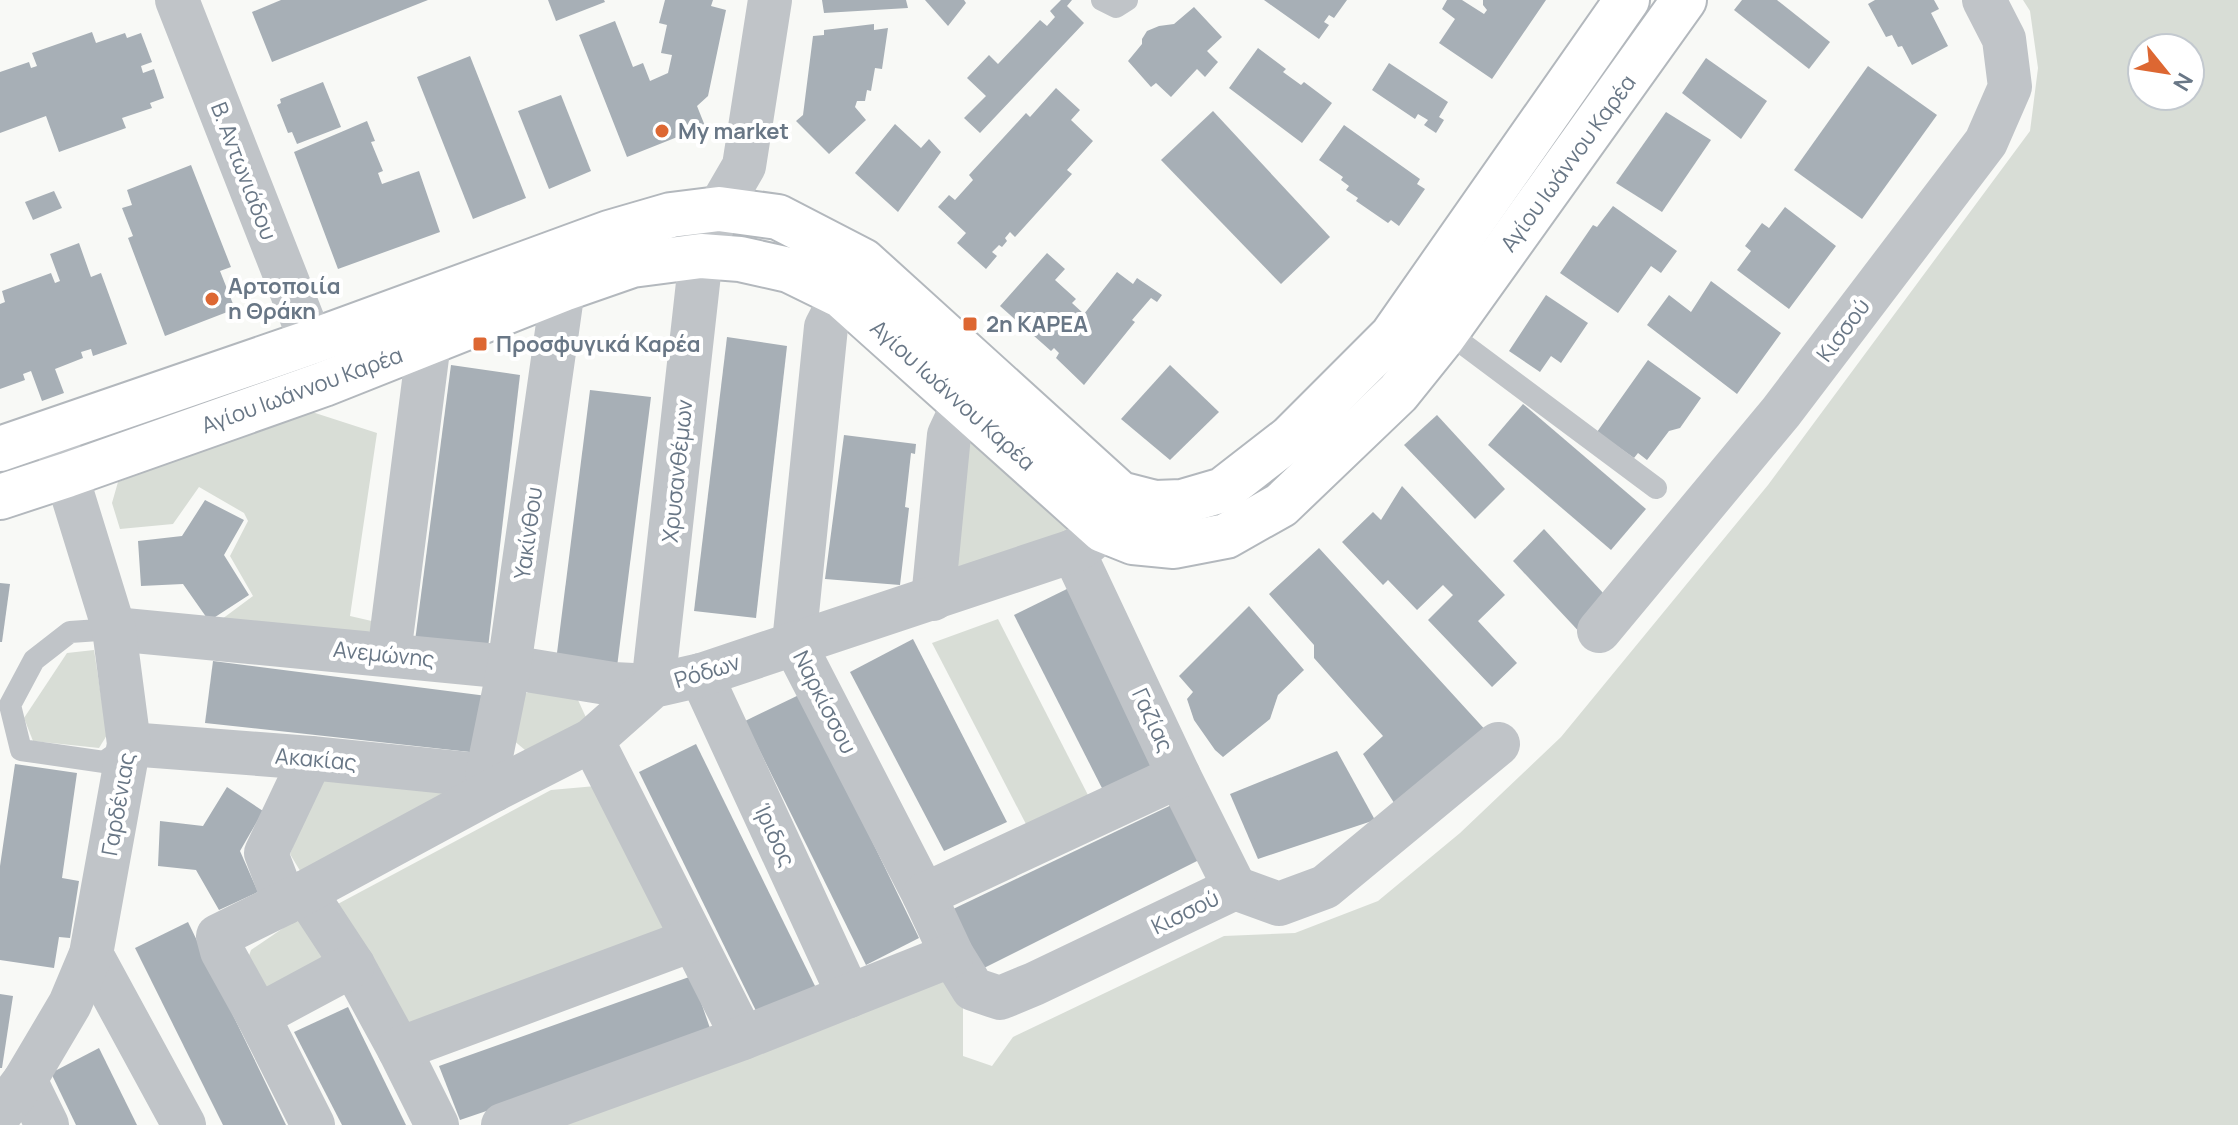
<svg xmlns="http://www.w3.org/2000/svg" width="2238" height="1125" viewBox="0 0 2238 1125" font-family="Manrope,sans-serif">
  <rect width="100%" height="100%" fill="#f8f9f6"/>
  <g fill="#d8ddd6" fill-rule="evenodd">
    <path d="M2023 0H2238V1125H534L949 966 963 998V1056L992 1066 1013 1037 1224 936 1295 933 1378 901 1460 833 1561 737 1768 485 2030 131 2038 68 2030 11ZM2142 48H2190V96H2142Z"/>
    <path d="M309 411 377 433 350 616 376 622 374 631 341 636 214 625 253 596 230 556 248 521 244 513 199 487 173 524 120 529 112 503 118 482Z"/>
    <path d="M964 437 1074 533 945 575Z"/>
    <path d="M998 619 1089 797 1027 826 932 643Z"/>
    <path d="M94 650 107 735 99 748 33 741 24 718 67 653Z"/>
    <path d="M530 691 578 700 589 724 531 755 507 735 511 702Z"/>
    <path d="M322 772 445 788 454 804 305 879 290 854Z"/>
    <path d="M607 785 670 918 655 947 409 1031 334 906 551 790Z"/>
    <path d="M295 920 315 922 333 954 263 991 247 961 251 950Z"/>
  </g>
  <g fill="#a7afb6">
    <path d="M281 0H428L272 62 252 12Z"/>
    <path d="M548 0H604L605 2 556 21Z"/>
    <path d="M665 0H713L711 6 726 10 708 96 697 106 705 126 627 157 579 35 615 21 633 67 643 63 650 81 668 73 672 55 661 53 667 25 659 23Z"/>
    <path d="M822 0H906L908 8 824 13Z"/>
    <path d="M925 0H964L966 3 948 26Z"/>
    <path d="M1061 0H1072L1067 6 1084 23 980 133 964 118 986 96 967 78 989 55 998 64 1040 20 1047 26 1055 17 1050 11Z"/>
    <path d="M1264 0H1347L1334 18 1329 15 1324 22 1329 25 1319 39Z"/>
    <path d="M1447 0H1462L1484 14 1487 10 1483 5V0H1546L1492 79 1439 43 1455 19 1442 9Z"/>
    <path d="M1742 0H1777L1830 42 1809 69 1734 10Z"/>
    <path d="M1875 0H1934L1939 9 1931 13 1948 46 1912 65 1902 46 1898 47 1892 35 1886 37 1868 4Z"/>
    <path d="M1194 7 1222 37 1207 51 1218 62 1205 77 1197 69 1171 97 1156 83 1151 87 1128 61 1142 44V39L1147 31 1159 26 1174 24Z"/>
    <path d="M874 24V30L888 28 882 69 875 68 871 91 867 90 865 101H857L855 107 866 120 829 154 796 121 803 115 813 36 824 35V30Z"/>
    <path d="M92 32 96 43 125 33 127 38 141 33 152 62 141 66 143 73 154 69 164 98 150 103 152 108 122 118 126 128 59 152 46 116 0 133V72L29 62 31 68 37 66 32 53Z"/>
    <path d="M1258 48 1286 69 1283 72 1301 85 1304 82 1332 103 1302 143 1229 88Z"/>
    <path d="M470 56 526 198 473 219 417 77Z"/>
    <path d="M1706 58 1767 101 1741 139 1682 93Z"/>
    <path d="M1389 63 1448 102 1439 117 1444 120 1436 133 1424 125 1428 120 1418 114 1415 119 1372 90Z"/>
    <path d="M1868 66 1937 115 1862 219 1794 170Z"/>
    <path d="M323 82 341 127 297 144 292 132 288 133 277 105 281 103 280 99Z"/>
    <path d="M1056 88 1080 110 1071 120 1093 141 1067 170 1072 174 1015 237 1010 232 1005 238 1007 241 1002 247 999 245 992 252 997 256 986 269 957 243 966 233 938 207 949 195 955 200 973 180 969 175 1026 113 1030 117Z"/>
    <path d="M561 95 591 171 549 189 518 111Z"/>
    <path d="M1213 111 1330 237 1281 284 1161 160Z"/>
    <path d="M1666 112 1711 140 1662 212 1616 183Z"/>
    <path d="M367 121 375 141 371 142 383 171 378 173 382 184 419 171 440 232 338 269 294 152Z"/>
    <path d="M895 124 921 148 929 139 941 152 898 212 855 173Z"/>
    <path d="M1344 125 1420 179 1417 184 1425 189 1399 226 1391 220 1388 223 1356 201 1358 198 1346 190 1349 186 1341 180 1343 177 1319 160Z"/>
    <path d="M191 165 231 267 220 271 235 309 165 336 128 238 133 236 122 208 132 205 127 190Z"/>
    <path d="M54 191 62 208 33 220 25 202Z"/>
    <path d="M1613 206 1677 251 1661 273 1651 266 1618 313 1560 273 1593 225 1597 227Z"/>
    <path d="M1785 207 1836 246 1789 309 1737 270 1751 251 1745 246 1762 223 1769 228Z"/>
    <path d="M79 243 91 277 101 273 127 344 93 356 91 349 81 352 83 358 55 369 64 393 42 401 31 371 23 374 25 380 0 389V304L5 302 2 291 51 273 55 283 60 281 50 254Z"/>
    <path d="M1047 253 1065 269 1055 280 1076 299 1072 303 1084 314 1117 272 1133 284 1137 278 1162 295 1157 302 1151 298 1132 320 1135 322 1084 385 1056 358 1059 353 1054 348 1051 351 1000 306Z"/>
    <path d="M1711 281 1781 333 1737 394 1647 325 1669 295 1691 312Z"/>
    <path d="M1546 295 1588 323 1561 363 1551 356 1540 372 1509 351Z"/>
    <path d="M727 337 787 346 756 618 694 611Z"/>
    <path d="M1648 360 1701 398 1680 428 1669 431 1647 460 1638 453 1634 458 1597 432Z"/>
    <path d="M451 365 520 375 488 648 415 641Z"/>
    <path d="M1170 365 1219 412 1170 460 1121 419Z"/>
    <path d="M590 390 651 397 617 667 556 661Z"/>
    <path d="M1523 404 1646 509 1611 550 1488 445Z"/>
    <path d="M1437 415 1505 489 1475 519 1404 445Z"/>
    <path d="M844 435 916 444 915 454 911 453 905 507 909 508 900 585 825 579Z"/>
    <path d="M1402 486 1505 595 1478 621 1517 663 1492 687 1428 620 1453 595 1443 585 1417 610 1388 580 1383 585 1342 542 1373 512 1381 520Z"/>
    <path d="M205 500 244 520 224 555 249 595 209 621 183 584 141 586 138 541 182 536Z"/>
    <path d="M1544 529 1616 607 1585 638 1513 561Z"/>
    <path d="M1319 548 1489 734 1403 817 1363 754 1383 736 1314 658V645L1269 594Z"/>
    <path d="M0 583 10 584 2 642H0Z"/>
    <path d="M1073 586 1161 771 1106 796 1014 615Z"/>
    <path d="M1249 606 1304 670 1278 695 1270 719 1223 757 1215 750 1194 720 1187 699 1193 692 1179 676Z"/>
    <path d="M913 639 1007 822 944 851 850 672Z"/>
    <path d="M213 661 487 696 479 753 205 723Z"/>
    <path d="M801 694 919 938 866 965 745 721Z"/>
    <path d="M696 744 818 992 760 1019 639 772Z"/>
    <path d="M1337 751 1375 820 1258 859 1230 794Z"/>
    <path d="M15 764 77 773 62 878 79 881 70 938 59 937 54 968 0 960V866Z"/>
    <path d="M227 787 263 811 240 851 258 892 219 910 196 870 158 866 160 821 203 826Z"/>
    <path d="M1182 800 1207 856 980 970 951 910Z"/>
    <path d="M188 922 286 1125H223L135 948Z"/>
    <path d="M692 976 712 1034 460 1120 439 1066Z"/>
    <path d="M0 994 13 996 2 1068H0Z"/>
    <path d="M348 1007 406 1125H342L294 1032Z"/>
    <path d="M99 1048 137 1125H76L51 1073Z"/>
  </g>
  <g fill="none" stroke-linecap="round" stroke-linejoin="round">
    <defs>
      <g id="secondary">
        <path d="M0 449 311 342 609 233 671 215 719 209 778 217 863 261 1120 494 1155 503 1182 502 1223 490 1290 438 1392 336 1627 0"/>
        <path d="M0 497 67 475 324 384 563 289 632 265 701 256 740 259 789 270 842 296 1103 530 1133 542 1174 546 1226 536 1281 505 1398 393 1443 337 1684 0"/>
      </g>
    </defs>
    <use href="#secondary" stroke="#b3b8bd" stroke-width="48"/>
    <g stroke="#c0c4c8" stroke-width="22">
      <path d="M1102 0 1116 7 1127 0"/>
      <path d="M1447 332 1656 488"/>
      <path d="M114 629 70 632 34 660 10 705 21 750 104 762 128 745"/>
    </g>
    <g stroke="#c0c4c8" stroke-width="44">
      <path d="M177 0 325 377"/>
      <path d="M842 296 826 327 794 643 924 895 952 955 973 989 1000 998 1034 984 1235 888 1279 904 1325 887 1498 744"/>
      <path d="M1073 551 1179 776 1235 888"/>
      <path d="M933 599 949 435 963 405"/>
      <path d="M114 629 509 667 613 684 653 686"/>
      <path d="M1599 631 1781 412 1986 142 2010 87 2004 39 1984 0"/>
      <path d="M389 654 429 342"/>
      <path d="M701 675 849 996"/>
      <path d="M653 686 701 256 719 209 744 166 770 0"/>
      <path d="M592 740 743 1038"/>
      <path d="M129 744 311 758 487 776 494 790"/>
      <path d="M487 776 509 667 563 289"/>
      <path d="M305 892 353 965 399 1049 437 1125"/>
      <path d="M924 895 1179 776"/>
      <path d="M285 903 266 853 311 758"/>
      <path d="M91 954 184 1125"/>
      <path d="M258 1016 353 965"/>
      <path d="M399 1049 692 940"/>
      <path d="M25 1080 47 1125"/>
      <path d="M0 1114 25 1080 70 1004 91 954 129 744 114 629 55 438"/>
      <path d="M313 1125 258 1016 222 951 218 936 285 903 494 790 592 740 653 686 701 675 1073 551C1102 537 1107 522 1120 495"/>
      <path d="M503 1125 743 1038 952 955"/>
    </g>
    <use href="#secondary" stroke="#fff" stroke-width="44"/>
  </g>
  <g fill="#dd6732" stroke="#fff" stroke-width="3">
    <circle cx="662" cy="131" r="8"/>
    <circle cx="212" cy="299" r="8"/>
    <rect x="962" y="316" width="16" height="16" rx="4"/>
    <rect x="472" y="336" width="16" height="16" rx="4"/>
  </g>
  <g text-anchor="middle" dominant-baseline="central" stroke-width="8" stroke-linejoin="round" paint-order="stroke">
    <g font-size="22" font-weight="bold" fill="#697786" stroke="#fff" text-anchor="start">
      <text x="678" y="131">My market</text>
      <text x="228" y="286">Αρτοποιία<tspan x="228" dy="25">η Θράκη</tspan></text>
      <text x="986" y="324">2η ΚΑΡΕΑ</text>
      <text x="496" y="344">Προσφυγικά Καρέα</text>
    </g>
    <g font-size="22" fill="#697786" stroke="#fff">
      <text transform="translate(1568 163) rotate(-54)">Αγίου Ιωάννου Καρέα</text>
      <text transform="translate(244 171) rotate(69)">Β. Αντωνιάδου</text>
      <text transform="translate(1843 330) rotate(-53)">Κισσού</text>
      <text transform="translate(302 390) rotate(-20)">Αγίου Ιωάννου Καρέα</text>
      <text transform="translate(953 395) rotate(42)">Αγίου Ιωάννου Καρέα</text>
      <text transform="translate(677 471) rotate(-84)">Χρυσανθέμων</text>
      <text transform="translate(528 533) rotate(-82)">Υακίνθου</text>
      <text transform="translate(384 654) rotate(6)">Ανεμώνης</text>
      <text transform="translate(707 671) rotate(-17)">Ρόδων</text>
      <text transform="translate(825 702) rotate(63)">Ναρκίσσου</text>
      <text transform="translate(1153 720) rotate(65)">Γαζίας</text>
      <text transform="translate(316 759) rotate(5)">Ακακίας</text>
      <text transform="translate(118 804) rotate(-80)">Γαρδένιας</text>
      <text transform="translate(775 835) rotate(65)">Ίριδος</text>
      <text transform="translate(1185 912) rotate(-26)">Κισσού</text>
    </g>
  </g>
  <g transform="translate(2166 72) rotate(120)"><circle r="38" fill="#ffffff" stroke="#c3c9cf" stroke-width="2"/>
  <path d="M0-6L14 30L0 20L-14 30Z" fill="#dd6732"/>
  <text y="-12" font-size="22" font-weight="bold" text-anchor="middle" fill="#697786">N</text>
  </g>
</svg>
